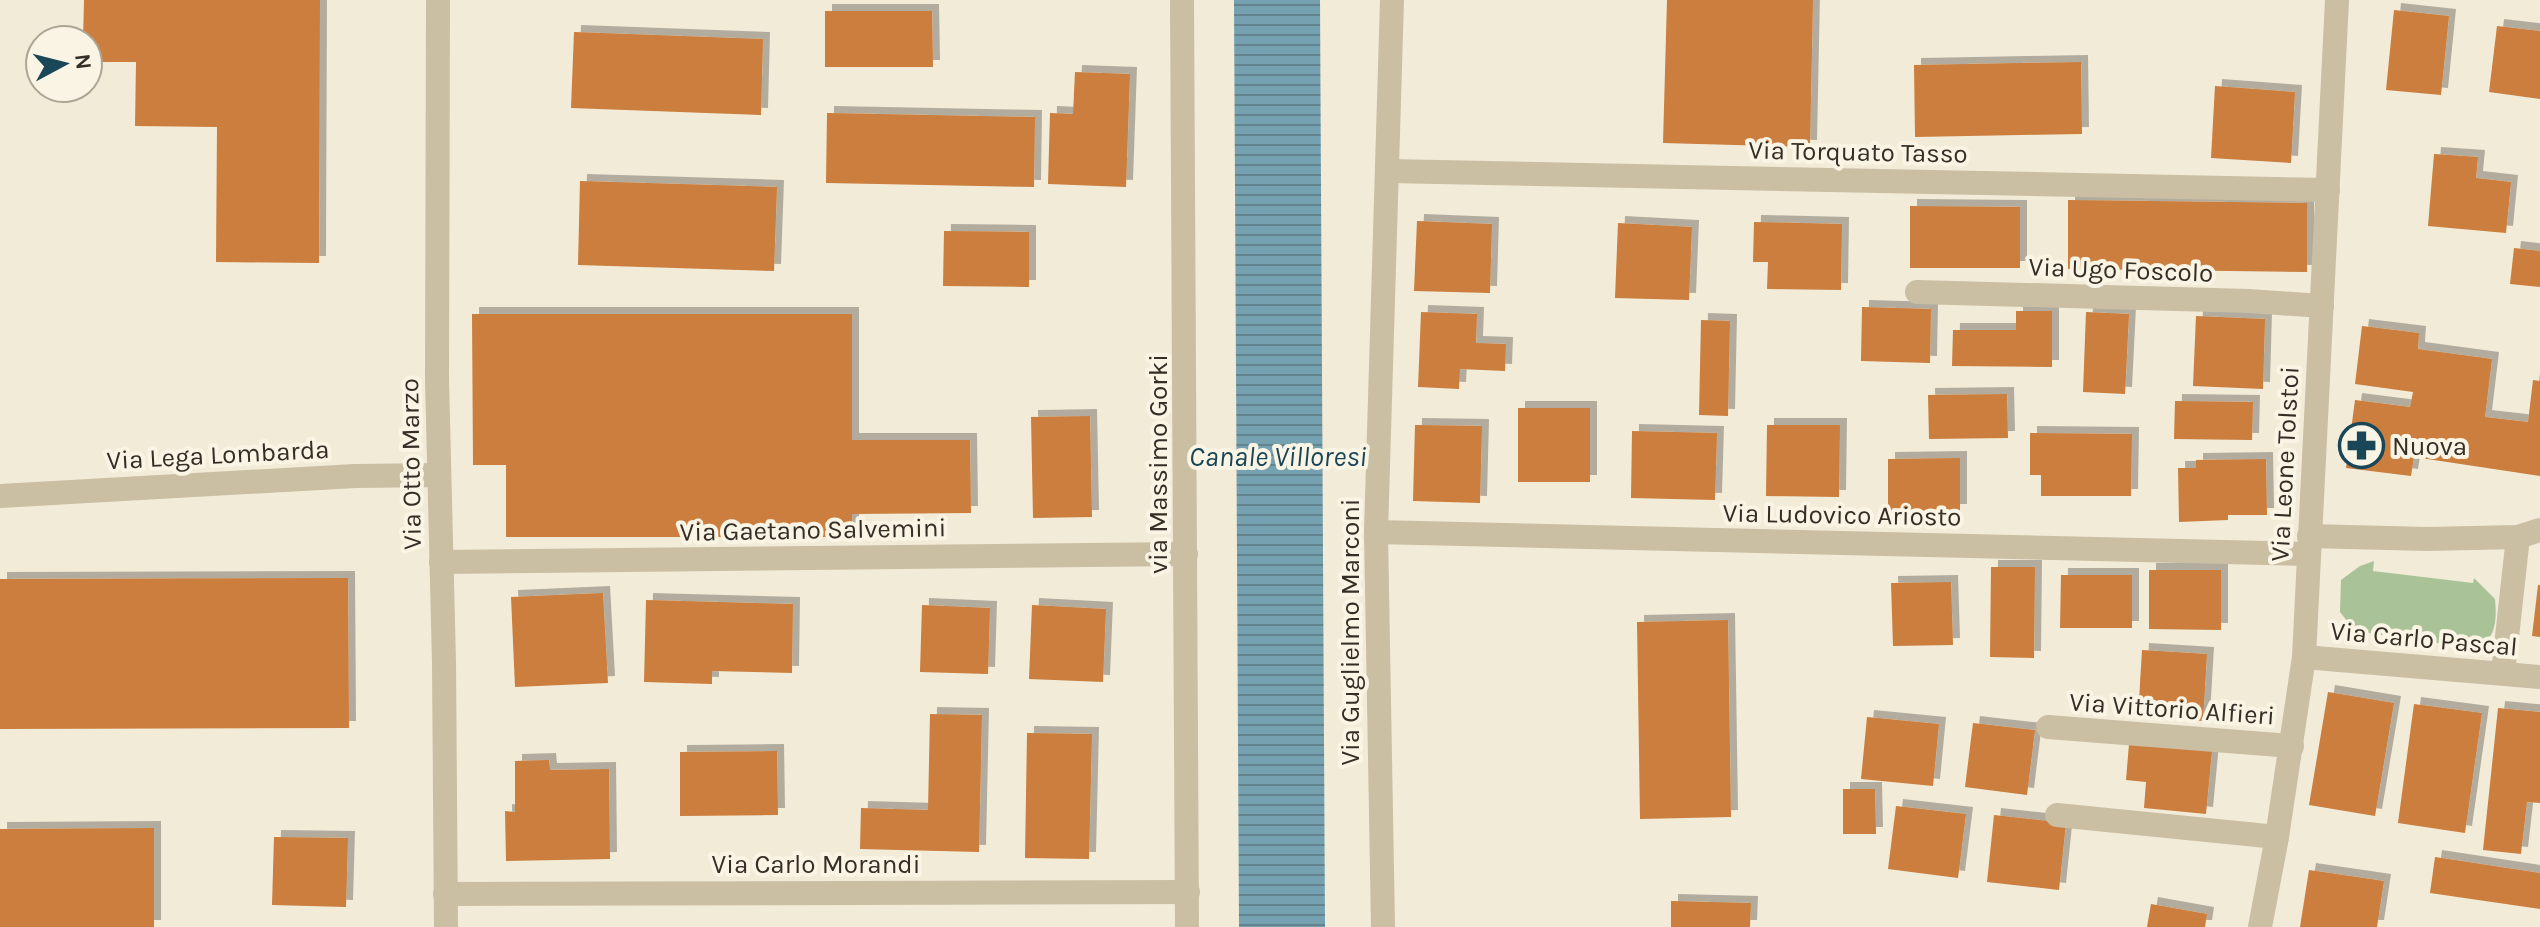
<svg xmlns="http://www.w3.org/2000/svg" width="2540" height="927" viewBox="0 0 2540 927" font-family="Karla,sans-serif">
  <defs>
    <pattern id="water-rules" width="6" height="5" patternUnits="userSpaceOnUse" patternTransform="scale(2)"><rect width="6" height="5" fill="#76a1b0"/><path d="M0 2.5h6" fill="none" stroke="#62848f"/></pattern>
    <filter id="shadow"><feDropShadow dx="7" dy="-7" stdDeviation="0" flood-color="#0004"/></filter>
  </defs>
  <rect width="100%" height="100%" fill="#f2ebd8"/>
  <path fill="#aac297" d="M2374 561 2373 571 2473 583 2474 578 2495 599C2497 619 2496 638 2478 649L2355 631 2340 612 2341 580 2360 566Z"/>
  <path fill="url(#water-rules)" d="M1234 0H1320L1325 927H1239Z"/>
  <g fill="#cb7e3d" filter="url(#shadow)">
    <path d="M84 0H320L319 263 216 262 217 127 135 126 136 62H88V40H83Z"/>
    <path d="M1667 0H1813L1810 147 1663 143Z"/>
    <path d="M2394 10 2449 16 2441 95 2386 90Z"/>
    <path d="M825 11H932L933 67H825Z"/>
    <path d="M2497 26 2540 31V99L2489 92Z"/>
    <path d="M574 32 763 39 761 115 571 108Z"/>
    <path d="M2081 62 2082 134 1915 137 1914 65Z"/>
    <path d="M1075 72 1130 74 1126 187 1048 184 1050 113 1073 114Z"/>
    <path d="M2215 86 2295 92 2291 163 2211 158Z"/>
    <path d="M827 113 1035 117 1034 187 826 183Z"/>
    <path d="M2434 154 2478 157 2476 178 2511 182 2506 233 2428 226Z"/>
    <path d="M580 181 777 187 774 271 578 265Z"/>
    <path d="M2068 200 2307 203V272L2068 269Z"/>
    <path d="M1910 206 2020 207V268H1910Z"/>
    <path d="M1417 221 1492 224 1490 293 1414 291Z"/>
    <path d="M1754 222 1842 224 1841 290 1767 289 1768 262H1753Z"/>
    <path d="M1618 223 1692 227 1689 300 1615 298Z"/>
    <path d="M944 231 1029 232V287L943 286Z"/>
    <path d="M2514 248 2540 251V287L2510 284Z"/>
    <path d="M1862 307 1931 309 1930 363 1861 361Z"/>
    <path d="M2016 311H2052V367L1952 366 1953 330H2016Z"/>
    <path d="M1421 312 1477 314 1476 343 1506 344 1505 371 1460 369 1459 389 1418 387Z"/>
    <path d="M2086 312 2129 314 2125 394 2083 392Z"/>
    <path d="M472 314H852V440H970L971 513 852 514V537H506V465H473Z"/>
    <path d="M2196 316 2265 319 2263 389 2193 386Z"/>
    <path d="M1701 320 1730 321 1728 416 1699 415Z"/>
    <path d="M2362 326 2419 333 2418 349 2492 359 2485 417 2528 422 2533 380 2540 381V476L2414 457 2411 476 2346 468 2355 400 2410 407 2413 392 2355 384Z"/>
    <path d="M2007 394 2008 438 1929 439 1928 395Z"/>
    <path d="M2175 401 2253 402 2252 440 2174 439Z"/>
    <rect x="1518" y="408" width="72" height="74"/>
    <path d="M1090 416 1092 517 1033 518 1031 417Z"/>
    <path d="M1415 425 1482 426 1480 503 1413 501Z"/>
    <path d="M1767 425H1840L1839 497 1766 496Z"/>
    <path d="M1632 431 1717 433 1715 500 1631 498Z"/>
    <path d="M2030 433 2132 434 2131 496H2041V475H2030Z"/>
    <path d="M1960 458V511H1888V459Z"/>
    <path d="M2266 459 2267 515H2228V520L2179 522 2178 468H2196V460Z"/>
    <path d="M1991 567H2035L2034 658 1990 657Z"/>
    <path d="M2149 570H2221V630L2149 629Z"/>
    <path d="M2061 575H2132V628H2060Z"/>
    <path d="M348 578 349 728 0 729V579Z"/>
    <path d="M1951 582 1953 645 1893 646 1891 583Z"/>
    <path d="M2538 585H2540V637L2532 636Z"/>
    <path d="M603 593 608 683 515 687 511 597Z"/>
    <path d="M646 600 793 604 792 673 712 671V684L644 682Z"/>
    <path d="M922 605 990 608 988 674 920 672Z"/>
    <path d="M1032 605 1106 609 1103 682 1029 679Z"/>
    <path d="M1728 620 1731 817 1640 819 1637 622Z"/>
    <path d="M2142 650 2207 654 2203 721 2138 717Z"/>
    <path d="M2328 692 2394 703 2375 816 2309 805Z"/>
    <path d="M2414 704 2482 713 2465 833 2398 823Z"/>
    <path d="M2498 708 2540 712V803L2527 802 2521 854 2483 850Z"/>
    <path d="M930 714 982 715 979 852 860 849 861 808 928 810Z"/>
    <path d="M1867 717 1939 724 1933 786 1861 779Z"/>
    <path d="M1973 723 2035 730 2027 795 1965 787Z"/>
    <path d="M1027 733 1092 734 1089 859 1025 858Z"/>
    <path d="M2129 744 2212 751 2206 814 2144 808 2146 782 2126 780Z"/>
    <path d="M777 751 778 815 680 816V752Z"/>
    <path d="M549 760 550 770 609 769 610 859 506 861 505 811 515 812V761Z"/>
    <path d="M1843 789H1875L1876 834H1843Z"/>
    <path d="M1896 806 1966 814 1958 878 1888 869Z"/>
    <path d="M1994 815 2066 823 2059 890 1987 882Z"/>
    <path d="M154 828V927H0V829Z"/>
    <path d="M274 837 348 838 346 907 272 905Z"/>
    <path d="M2435 857 2540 873V909L2430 893Z"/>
    <path d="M2309 870 2384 881 2377 927H2300Z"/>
    <path d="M1671 901 1751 903 1750 927H1671Z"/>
    <path d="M2151 904 2207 914 2205 927H2147Z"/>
  </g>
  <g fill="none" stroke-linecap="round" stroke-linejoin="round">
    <g stroke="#cabea3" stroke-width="24">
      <path d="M438 0 437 379 444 663 446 927"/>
      <path d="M1182 0 1187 927"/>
      <path d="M1388 171 2328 190"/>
      <path d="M1917 292 2249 301 2322 306"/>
      <path d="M0 496 355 476 439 475"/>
      <path d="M1376 532 2308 554"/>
      <path d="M2309 536 2427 539 2518 537 2540 530"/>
      <path d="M441 562 1186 554"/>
      <path d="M2304 657 2540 677"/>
      <path d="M2503 673 2518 537"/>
      <path d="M2048 727 2292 746"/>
      <path d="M2057 815 2277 837"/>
      <path d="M445 894 1188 892"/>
      <path d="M1383 927 1376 532 1392 0"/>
      <path d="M2260 927 2277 837 2304 657 2337 0"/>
    </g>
  </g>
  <defs>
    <symbol id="pharmacy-ring" viewBox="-11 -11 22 22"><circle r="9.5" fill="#faf4e4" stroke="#1a4758" stroke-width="1.5"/><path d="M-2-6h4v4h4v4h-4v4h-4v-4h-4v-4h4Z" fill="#1a4758"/></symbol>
  </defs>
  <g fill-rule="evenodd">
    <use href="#pharmacy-ring" x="2336" y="420" width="51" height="51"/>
  </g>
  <g text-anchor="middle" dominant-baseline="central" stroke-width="8" stroke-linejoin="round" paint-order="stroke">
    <g font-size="26" fill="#352e26" stroke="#faf4e4">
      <text transform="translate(1858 152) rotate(1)">Via Torquato Tasso</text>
      <text transform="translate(2121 270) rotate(2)">Via Ugo Foscolo</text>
      <text transform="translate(218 455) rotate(-3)">Via Lega Lombarda</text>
      <text transform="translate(411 464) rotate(-91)">Via Otto Marzo</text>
      <text transform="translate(1158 464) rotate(-90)">via Massimo Gorki</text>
      <text transform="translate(2285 464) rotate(-87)">Via Leone Tolstoi</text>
      <text transform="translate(1842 515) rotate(1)">Via Ludovico Ariosto</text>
      <text transform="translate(813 530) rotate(-1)">Via Gaetano Salvemini</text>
      <text transform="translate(1350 632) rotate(-90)">Via Guglielmo Marconi</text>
      <text transform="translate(2424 639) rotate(5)">Via Carlo Pascal</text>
      <text transform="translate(2172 709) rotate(4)">Via Vittorio Alfieri</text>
      <text x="816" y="864">Via Carlo Morandi</text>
    </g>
    <g font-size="26" fill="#352e26" stroke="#faf4e4" text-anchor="start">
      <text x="2392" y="446">Nuova</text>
    </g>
    <g font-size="28" font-style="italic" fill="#1a4758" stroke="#faf4e4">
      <text x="1278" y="456">Canale Villoresi</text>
    </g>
  </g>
  <g transform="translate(64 64) rotate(83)"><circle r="38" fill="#faf4e4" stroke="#aba598" stroke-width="2"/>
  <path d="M0-6L14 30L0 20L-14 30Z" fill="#1a4758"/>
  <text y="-12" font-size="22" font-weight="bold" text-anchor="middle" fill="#352e26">N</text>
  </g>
</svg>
